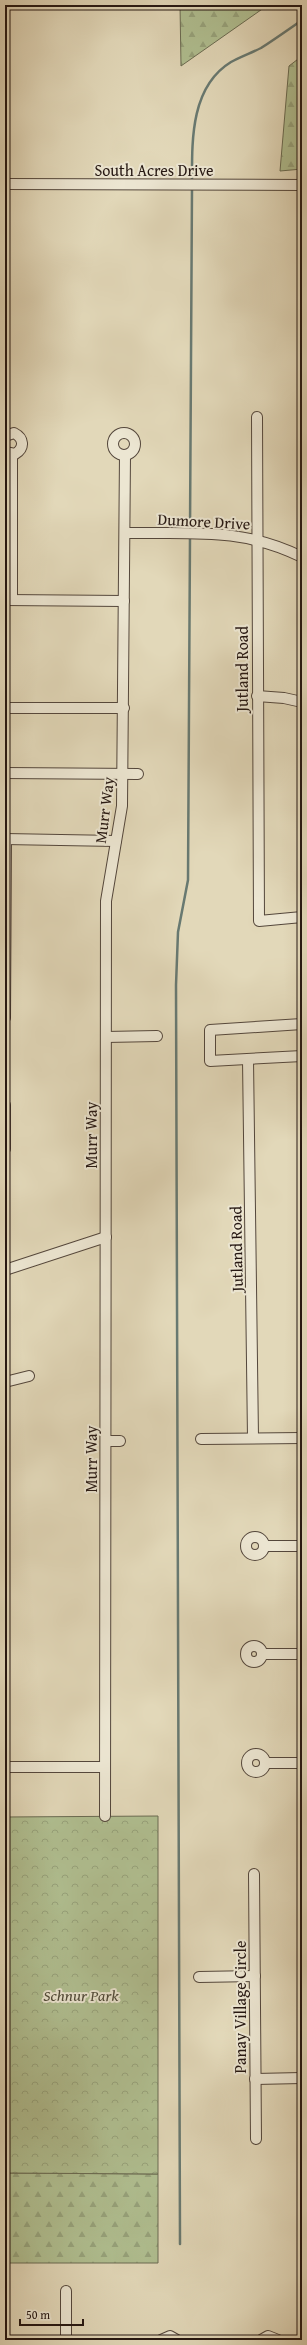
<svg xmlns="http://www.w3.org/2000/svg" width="307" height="2345" viewBox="0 0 307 2345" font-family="'Gentium Book Plus',serif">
  <defs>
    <pattern id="forest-firs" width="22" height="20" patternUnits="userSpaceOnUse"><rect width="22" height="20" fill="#b0bf91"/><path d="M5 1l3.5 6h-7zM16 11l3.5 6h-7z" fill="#97a37c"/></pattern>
    <pattern id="park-crowns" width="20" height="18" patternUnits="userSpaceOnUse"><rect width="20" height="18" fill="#b0bf91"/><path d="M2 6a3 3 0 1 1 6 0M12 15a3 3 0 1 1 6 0" fill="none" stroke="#97a37c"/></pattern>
  </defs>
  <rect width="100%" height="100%" fill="#e2d8b9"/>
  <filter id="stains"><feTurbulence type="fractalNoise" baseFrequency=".005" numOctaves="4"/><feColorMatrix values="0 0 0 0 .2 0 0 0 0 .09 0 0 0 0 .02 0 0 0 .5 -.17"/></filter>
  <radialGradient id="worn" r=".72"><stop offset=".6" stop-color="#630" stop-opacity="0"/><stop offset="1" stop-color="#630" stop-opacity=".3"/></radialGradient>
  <g fill="url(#forest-firs)" stroke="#6a6b52">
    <path d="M180 5H268L181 66Z"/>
    <path d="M302 56V169L280 171 289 66Z"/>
    <path d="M5 2173 158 2174V2263H5Z"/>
  </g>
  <path fill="url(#park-crowns)" stroke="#6a6b52" d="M158 1816V2174L5 2173V1817Z"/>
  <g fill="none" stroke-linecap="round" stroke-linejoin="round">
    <g stroke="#687971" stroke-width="2.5">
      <path d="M192 183C192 142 190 87 231 62 240 57 251 53 261 48 275 39 289 29 302 20"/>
      <path d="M190 531 192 188"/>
      <path d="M180 2244 176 985 178 932 188 880 190 536"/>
    </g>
    <defs>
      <g id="minor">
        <path d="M5 184 302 185"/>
        <path d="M257 417 259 921 302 917"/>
        <circle cx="124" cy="444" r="11"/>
        <path d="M5 436 14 433C24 438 25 448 15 454L5 452"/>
        <path d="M12 454V600"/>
        <path d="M125 533C190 534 242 527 302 557"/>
        <path d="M5 600 124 601"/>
        <path d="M257 696 284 698 302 702"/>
        <path d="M5 708H124"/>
        <path d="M5 773 138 774"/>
        <path d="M5 839 116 841"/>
        <path d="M5 1018 6 839"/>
        <path d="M302 1024 210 1030V1061L302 1056"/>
        <path d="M106 1037 157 1036"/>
        <path d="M248 1060 253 1438"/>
        <path d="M5 1105V1149"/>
        <path d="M5 1270 106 1237"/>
        <path d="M5 1382 29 1376"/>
        <path d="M201 1439 302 1438"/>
        <path d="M106 1441H120"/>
        <circle cx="255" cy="1546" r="9"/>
        <path d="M264 1546H302"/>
        <circle cx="254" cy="1654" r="8"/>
        <path d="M263 1654H302"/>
        <circle cx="256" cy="1763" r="9"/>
        <path d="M265 1763H302"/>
        <path d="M5 1767H105"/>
        <path d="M105 1816 106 901 122 806 125 455"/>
        <path d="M254 1874 256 2139"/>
        <path d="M199 1977 255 1976"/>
        <path d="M255 2079 302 2078"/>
        <path d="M66 2291V2340"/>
        <path d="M161 2340 170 2336 177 2340"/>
        <path d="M261 2340 268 2336 278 2340"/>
      </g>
    </defs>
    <use href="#minor" stroke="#54473c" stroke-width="12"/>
    <use href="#minor" stroke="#ece6d2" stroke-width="10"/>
  </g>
  <g text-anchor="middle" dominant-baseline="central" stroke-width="4" stroke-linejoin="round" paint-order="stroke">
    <g font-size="16" fill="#251712" stroke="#ece6d2">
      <text x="154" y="170">South Acres Drive</text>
      <text transform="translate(204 521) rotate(3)">Dumore Drive</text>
      <text transform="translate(242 669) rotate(-90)">Jutland Road</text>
      <text transform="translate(104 810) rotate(-83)">Murr Way</text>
      <text transform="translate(91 1135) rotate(-90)">Murr Way</text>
      <text transform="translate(236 1249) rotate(-91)">Jutland Road</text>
      <text transform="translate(91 1459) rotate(-90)">Murr Way</text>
      <text transform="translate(240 2007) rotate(-90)">Panay Village Circle</text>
    </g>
    <g font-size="16" font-style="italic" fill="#4f4938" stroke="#ece6d2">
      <text x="81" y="1995">Schnur Park</text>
    </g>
  </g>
  <rect width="307" height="2345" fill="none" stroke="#e2d8b9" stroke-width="20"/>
  <rect x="6" y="6" width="295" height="2333" fill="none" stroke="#251712" stroke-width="2"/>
  <rect x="10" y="10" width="287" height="2325" fill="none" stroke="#251712"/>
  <path d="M20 2319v6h63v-6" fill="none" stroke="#251712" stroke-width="2"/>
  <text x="26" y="2319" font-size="12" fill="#251712" stroke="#ece6d2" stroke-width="3" paint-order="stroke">50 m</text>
  <rect width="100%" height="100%" filter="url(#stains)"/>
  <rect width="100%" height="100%" fill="url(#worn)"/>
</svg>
